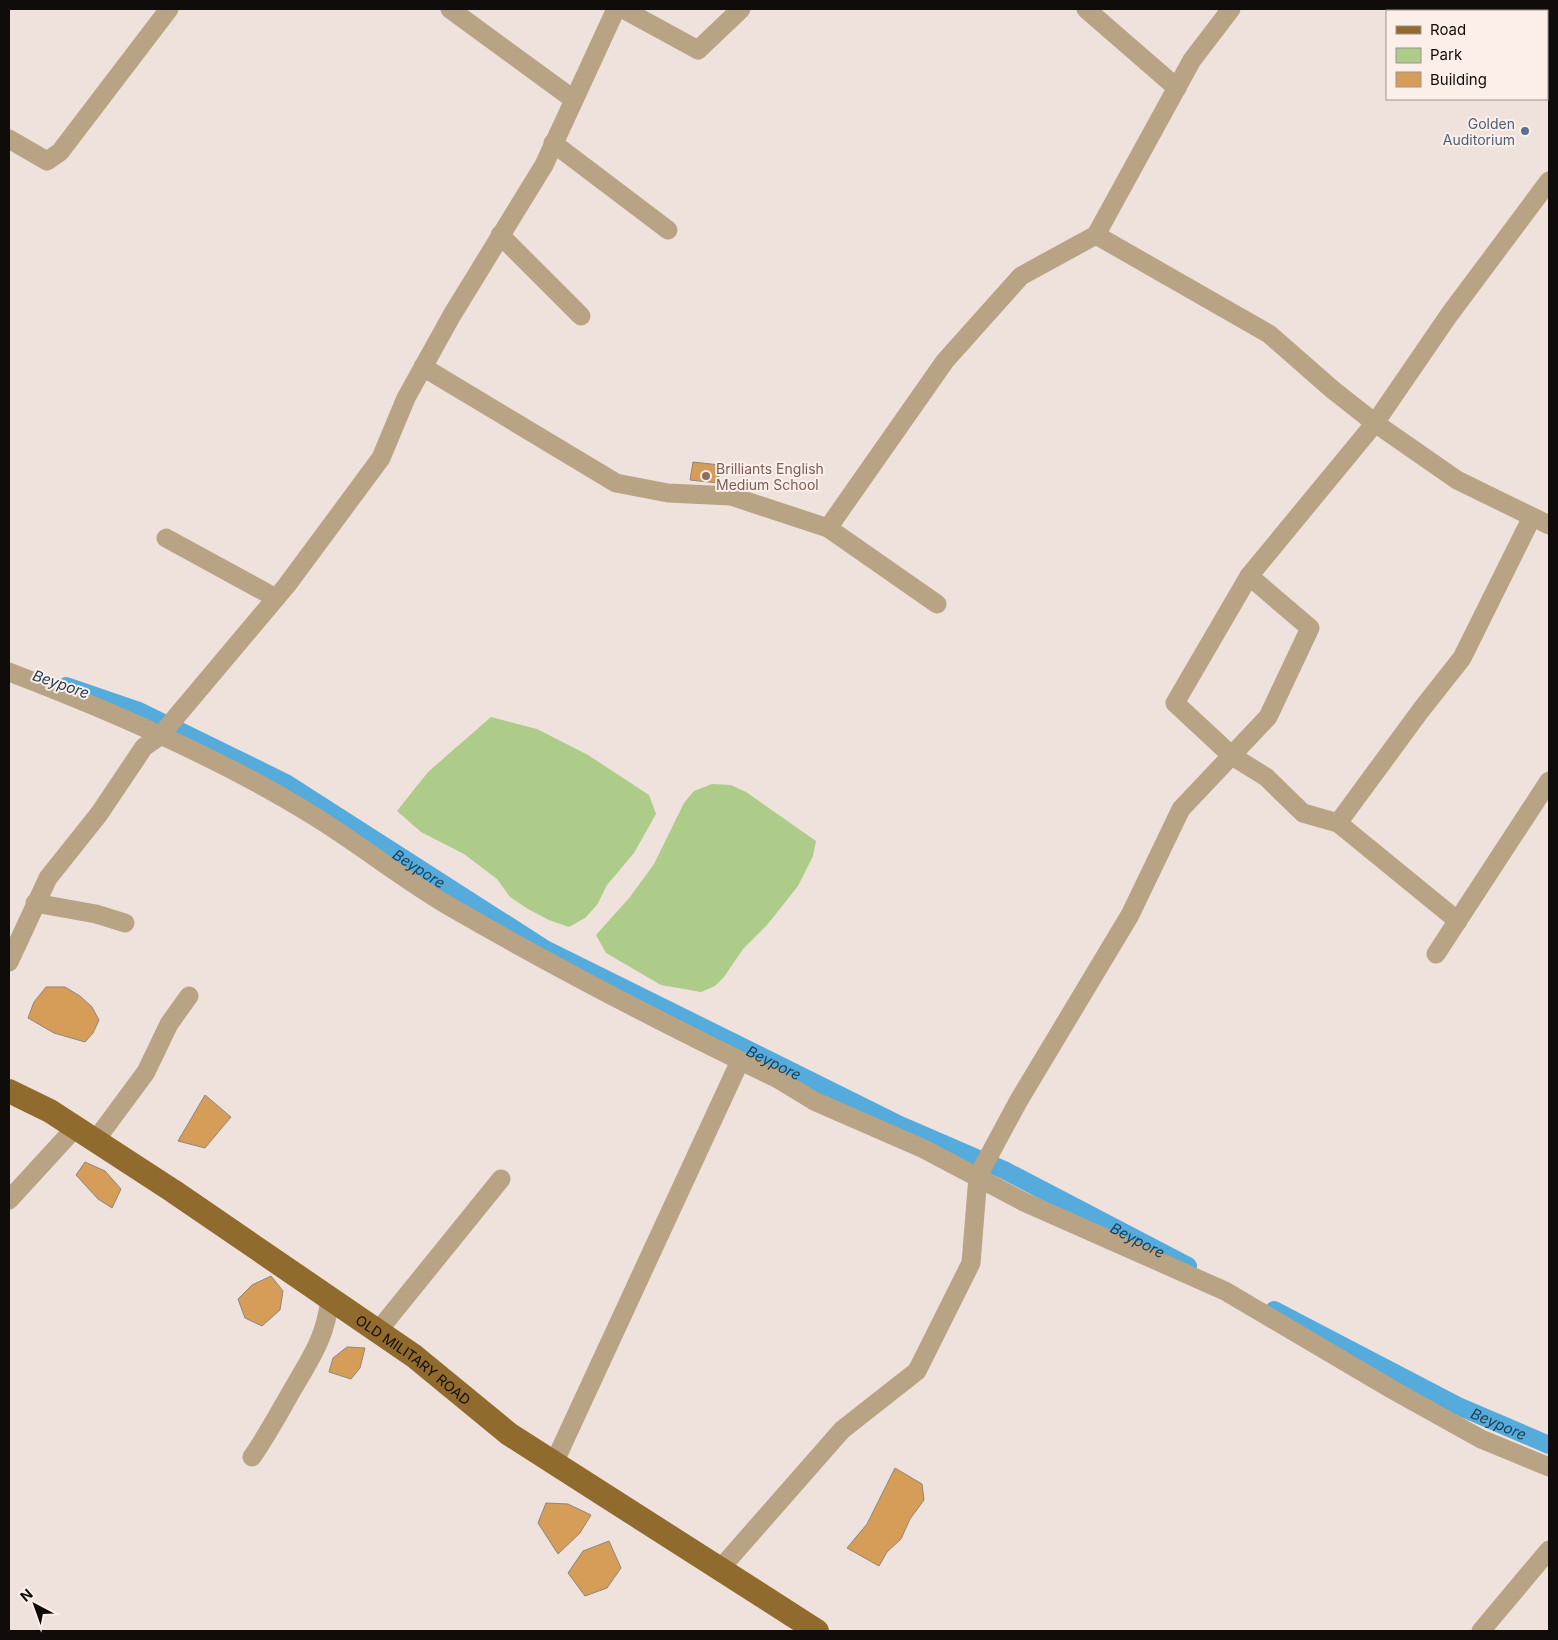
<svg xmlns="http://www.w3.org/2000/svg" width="1558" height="1640" viewBox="0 0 1558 1640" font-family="Inter,sans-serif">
  <rect width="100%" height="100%" fill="#efe2dc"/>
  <g fill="#adcb89">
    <path d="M491 717 537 729 588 755 649 795 656 814 634 853 607 885 597 905 585 918 569 927 549 920 528 909 510 897 497 879 464 854 421 832 397 811 428 772Z"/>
    <path d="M712 784 731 785 746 792 816 841 813 856 798 886 767 925 743 949 724 977 715 986 701 992 661 985 606 953 596 935 630 897 654 864 684 803 694 791Z"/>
  </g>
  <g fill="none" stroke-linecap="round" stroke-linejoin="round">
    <g stroke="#55abdb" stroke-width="18">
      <path id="s1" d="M66 686 139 711 286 783 545 949 900 1125 1004 1170 1188 1266"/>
      <path id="s2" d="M1274 1310 1458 1406 1549 1445"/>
    </g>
  </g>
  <g fill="#d69d59" stroke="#8e867d">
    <path d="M693 462 720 465 718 483 690 480Z"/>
    <path d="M46 987H65L80 996 92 1007 99 1020 93 1033 85 1042 54 1033 28 1018 34 1002Z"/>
    <path d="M205 1095 231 1117 205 1148 178 1141Z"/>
    <path d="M85 1162 105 1171 121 1189 112 1208 98 1199 76 1175Z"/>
    <path d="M271 1276 283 1291 280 1310 262 1326 245 1318 238 1299 252 1285Z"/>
    <path d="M347 1347 365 1348 360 1368 351 1379 329 1372 333 1358Z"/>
    <path d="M895 1468 922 1484 924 1500 910 1519 901 1539 887 1552 879 1566 847 1548 867 1524Z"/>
    <path d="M546 1503 568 1504 591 1515 580 1533 558 1554 538 1523Z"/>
    <path d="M609 1541 621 1568 607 1588 585 1596 568 1573 583 1551Z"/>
  </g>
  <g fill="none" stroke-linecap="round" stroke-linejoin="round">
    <g stroke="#b8a385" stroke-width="19">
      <path d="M450 9 573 99"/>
      <path d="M623 9 698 50 741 9"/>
      <path d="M1086 9 1177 88"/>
      <path d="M1231 9 1192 60 1096 235 1269 334 1333 390 1375 423 1457 480 1549 525"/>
      <path d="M9 139 47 161 60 152 169 9"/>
      <path d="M553 143 668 230"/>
      <path d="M500 235 581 316"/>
      <path d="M423 367 616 483 668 493 731 496 828 528 937 604"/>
      <path d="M828 528 945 361 1021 276 1096 235"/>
      <path d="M166 538 276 598"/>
      <path d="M1249 576 1175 703 1232 756 1266 777 1303 813 1338 823 1458 921"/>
      <path d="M9 672C111 711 225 760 317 818 362 846 403 879 449 906 556 968 666 1025 778 1079L814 1101 924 1149 1024 1202 1225 1291 1393 1390 1481 1439 1549 1467"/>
      <path d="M1338 823 1421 710 1462 658 1532 517"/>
      <path d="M35 903 96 914 125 923"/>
      <path d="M1436 954 1549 781"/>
      <path d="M9 962 48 878 99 814 144 747 160 736 287 585 381 458 406 398 452 315 544 165 616 9"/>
      <path d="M95 1141 146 1072 169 1024 189 996"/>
      <path d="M9 1200 75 1128"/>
      <path d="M378 1331 501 1179"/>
      <path d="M252 1457C268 1434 280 1411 294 1387 312 1356 326 1336 330 1298"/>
      <path d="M554 1463 740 1061"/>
      <path d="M720 1569 842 1430 917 1371 971 1263 978 1176 1019 1100 1130 915 1181 809 1268 717 1310 628 1249 576 1375 423 1449 315 1549 181"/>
      <path d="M1481 1631 1549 1550"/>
    </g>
    <path stroke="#916a2d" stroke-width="24" id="s3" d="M9 1091 50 1111 173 1191 414 1356 509 1434 817 1631"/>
  </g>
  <circle fill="#5c6f8a" stroke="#fcefea" stroke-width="2" cx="1525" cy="131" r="5"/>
  <circle fill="#8d6e63" stroke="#fcefea" stroke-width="2" cx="706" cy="476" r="5"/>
  <g text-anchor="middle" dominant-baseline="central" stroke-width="4" stroke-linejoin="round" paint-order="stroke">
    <g font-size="14" fill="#4e5e75" stroke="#fcefea" text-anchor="end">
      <text x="1515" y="123">Golden<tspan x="1515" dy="16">Auditorium</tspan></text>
    </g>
    <g font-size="14" fill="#785e54" stroke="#fcefea" text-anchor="start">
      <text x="716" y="468">Brilliants English<tspan x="716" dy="16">Medium School</tspan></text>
    </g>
    <g font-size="14" fill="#100c0a" stroke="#fcefea">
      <text stroke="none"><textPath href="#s3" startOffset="486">OLD MILITARY ROAD</textPath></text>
    </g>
    <g font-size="15" font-style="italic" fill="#1b4055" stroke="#fcefea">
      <text transform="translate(61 684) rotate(19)">Beypore</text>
      <text stroke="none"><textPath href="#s1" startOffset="399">Beypore</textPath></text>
      <text stroke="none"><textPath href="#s1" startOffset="804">Beypore</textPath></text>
      <text stroke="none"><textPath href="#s1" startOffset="1209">Beypore</textPath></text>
      <text stroke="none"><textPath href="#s2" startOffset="252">Beypore</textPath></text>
    </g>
  </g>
  <rect width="1558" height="1640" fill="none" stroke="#100c0a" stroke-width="20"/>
  <rect x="1386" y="10" width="162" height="90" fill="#fcefea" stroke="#9e9490"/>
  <rect x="1396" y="26" width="25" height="8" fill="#916a2d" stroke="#9e9490"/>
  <text x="1430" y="35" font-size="15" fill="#100c0a">Road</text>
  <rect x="1396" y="48" width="25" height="15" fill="#adcb89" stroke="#9e9490"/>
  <text x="1430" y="60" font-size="15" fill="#100c0a">Park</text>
  <rect x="1396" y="72" width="25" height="15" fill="#d69d59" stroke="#9e9490"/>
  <text x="1430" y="85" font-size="15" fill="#100c0a">Building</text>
  <g transform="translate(35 1605) rotate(319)" stroke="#fcefea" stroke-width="4" paint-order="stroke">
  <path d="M0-4L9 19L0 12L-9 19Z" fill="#100c0a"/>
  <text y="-8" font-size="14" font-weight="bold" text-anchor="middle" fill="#100c0a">N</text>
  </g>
</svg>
